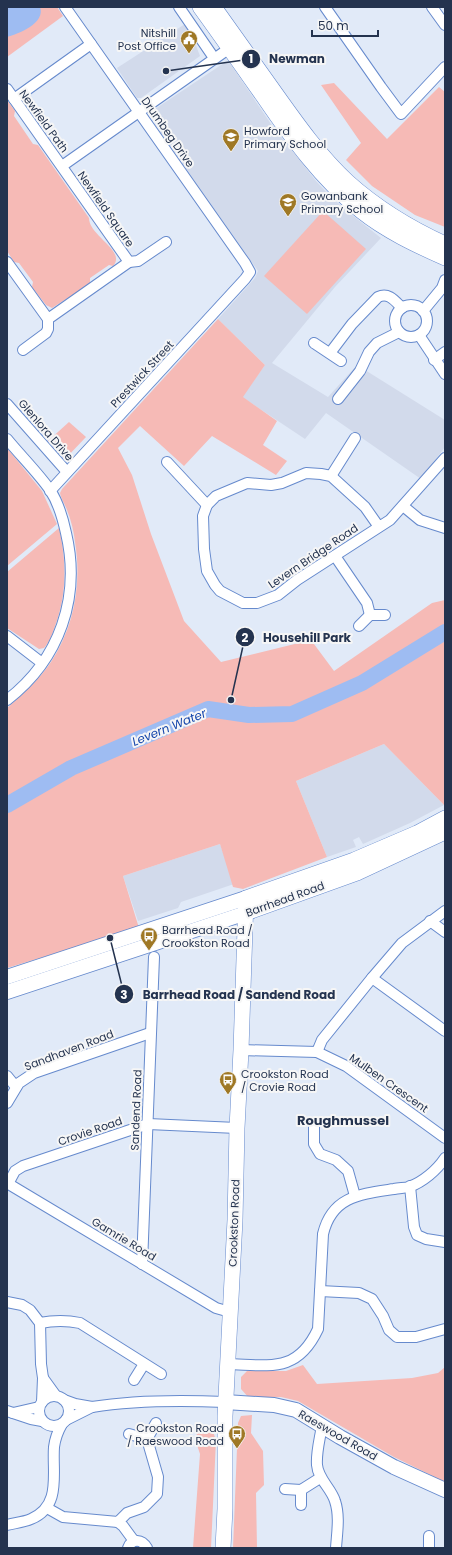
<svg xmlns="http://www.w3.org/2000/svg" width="452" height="1555" viewBox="0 0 452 1555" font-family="Poppins,sans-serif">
  <rect width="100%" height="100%" fill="#e1eaf8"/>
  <g fill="#d2daeb">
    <path d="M185 24 195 43 200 56 141 98H137L117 68Z"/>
    <path d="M229 62 271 124 316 181 328 194 347 211 381 238 335 287 272 363 328 397 357 365 445 420V447L421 479 326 413 305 439 242 397 265 365 218 319 255 278 258 271 155 125 152 114 155 109 224 63Z"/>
    <path d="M384 744 444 805 410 823 363 844 359 837 353 840 356 847 327 857 296 781Z"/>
    <path d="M220 844 234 884 181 902 178 908 138 921 123 876Z"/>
  </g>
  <g fill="#f6bab6">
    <path d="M7 7H57L63 16 7 57Z"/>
    <path d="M334 83 387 139 439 87 445 92V227L415 215 372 186 346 160 361 143 321 85Z"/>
    <path d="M7 100 15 111 14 116 33 144 38 145 89 218C89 236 127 251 113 266L109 265 90 278V284L52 308 46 305 32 287 33 282 19 263 14 262 7 251Z"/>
    <path d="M323 211 366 249 307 314 264 276Z"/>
    <path d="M218 319 265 365 243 397 277 421 263 445 287 461 276 475 212 436 184 466 140 426 118 448 132 475 151 534 184 621 221 662 311 640 334 671 432 603 445 600V805H444L384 744 296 781 327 857 243 889 233 887 220 844 123 876 139 928 7 968V708C23 694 39 680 51 662 74 627 82 584 75 542 74 532 71 520 67 510 65 504 61 499 60 493L62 489Z"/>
    <path d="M69 422 86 437 65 459 48 441Z"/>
    <path d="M7 448 42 491 57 524 7 566Z"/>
    <path d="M59 528C67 563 67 596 54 629 52 635 49 643 44 648L39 649 7 628V572Z"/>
    <path d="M303 1365 317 1384 412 1378 438 1373 445 1367V1482L394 1457 298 1401 281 1397 249 1398 241 1389V1377L247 1371H286Z"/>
    <path d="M252 1415 251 1433 263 1451 264 1485 256 1493 257 1548H233L238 1423 241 1416Z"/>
    <path d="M200 1426H211L216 1440 211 1548H193L200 1454 195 1439Z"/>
  </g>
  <path fill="#9ebcf2" d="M7 7H40C46 23 18 34 7 37Z"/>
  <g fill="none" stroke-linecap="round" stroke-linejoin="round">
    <path stroke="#9ebcf2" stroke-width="16" d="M7 805 71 768 208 709 249 715 292 714 362 683 445 632"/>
    <defs>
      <g id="street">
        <path d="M179 7 214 58"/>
        <path d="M325 7 381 87 401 114 445 67"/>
        <path d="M432 7 445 25"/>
        <path d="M7 89 129 262 48 319 7 262"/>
        <path d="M14 99 91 44"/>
        <path d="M62 166 234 45"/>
        <path d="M129 262 138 261 166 242"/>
        <circle cx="411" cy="321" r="16"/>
        <path d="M423 311 442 288 445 280"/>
        <path d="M419 335 445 374"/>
        <path d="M314 343 341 361"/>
        <path d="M23 350 46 333 48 329V319"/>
        <path d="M330 353 352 324 378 297C389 292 395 301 402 308"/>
        <path d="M434 360 445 352"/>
        <path d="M338 399 360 371 369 352 377 343 399 332"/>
        <path d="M7 404 67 472"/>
        <path d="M7 439C20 455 39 474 50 490 58 502 63 519 66 533 81 597 60 659 7 700"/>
        <path d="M167 462 207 505"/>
        <path d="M331 476 355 438"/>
        <path d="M50 491 245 279 250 272 245 263 65 7"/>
        <path d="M403 506 420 520 445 528"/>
        <path d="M379 527 365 507 331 476 321 474 306 473 282 483 271 485 247 483 216 496 207 505 203 516 204 549 207 571 215 585 220 591 243 603H257L278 595 297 580 390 520 445 458"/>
        <path d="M335 556 367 603 370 615"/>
        <path d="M359 626 370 615H385"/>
        <path d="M7 636 42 663"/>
        <path d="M430 921 445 932"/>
        <path d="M372 978 445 1031"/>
        <path d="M241 1050 317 1052 322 1040 372 978 402 943 445 911"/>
        <path d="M317 1052 346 1066 445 1138"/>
        <path d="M7 1076 16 1087"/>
        <path d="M7 1103 19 1083 34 1073 150 1033"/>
        <path d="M314 1125V1144L320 1154 336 1160 348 1171 355 1196"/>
        <path d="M7 1183 216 1308 230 1312"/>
        <path d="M8 1184 15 1171 23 1166 148 1124 237 1128"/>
        <path d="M410 1186 414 1227 417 1235 426 1239 445 1242"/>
        <path d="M142 1264 154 957"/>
        <path d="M320 1291 359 1293 372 1299 383 1316 389 1330 397 1337H416L445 1329"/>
        <path d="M7 1302 22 1305 30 1310 40 1323 41 1364 43 1378"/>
        <path d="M40 1323C55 1320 66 1320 80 1323L161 1374"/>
        <path d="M227 1364C269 1365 297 1374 318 1329L323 1234C332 1196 361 1194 394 1189 399 1188 405 1188 409 1187 423 1182 437 1170 445 1158"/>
        <path d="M134 1380 144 1364"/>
        <circle cx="54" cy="1411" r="15"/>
        <path d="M64 1400 75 1404 92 1407 66 1420"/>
        <path d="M42 1402 43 1378 56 1396"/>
        <path d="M92 1407C136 1400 180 1400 225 1402"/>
        <path d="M7 1411 31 1419 42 1421"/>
        <path d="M13 1413 39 1407"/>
        <path d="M322 1425C320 1439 316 1452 317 1465 318 1479 331 1488 335 1501 340 1516 337 1533 336 1548"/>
        <path d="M129 1434 147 1439 156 1423"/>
        <path d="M285 1489 301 1490 320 1478"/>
        <path d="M301 1490V1505"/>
        <path d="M47 1508 63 1517 118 1522 127 1513 144 1507 157 1494 158 1477 147 1439"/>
        <path d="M118 1522 123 1526 134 1541"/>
        <path d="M7 1525C15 1523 24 1522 31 1519 62 1506 52 1473 54 1447 55 1439 58 1431 62 1424"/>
        <path d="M128 1548C132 1538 142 1539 147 1548"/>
        <path d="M429 1548V1536"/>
      </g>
      <g id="secondary">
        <path d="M7 977 246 898"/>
        <path d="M7 992 246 913"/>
        <path d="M225 1402 274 1405 296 1410 340 1437 394 1467 445 1490"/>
      </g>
      <g id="primary">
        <path d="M200 7C221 36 242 66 263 96 291 137 321 179 361 211 386 231 416 245 445 258"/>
        <path d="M214 7C235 36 255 65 276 94 298 125 320 156 348 182 377 208 410 228 445 244"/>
        <path d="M246 913 357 873 445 832"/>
        <path d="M223 1548 225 1509V1416L235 1220 237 1128 241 1050 246 898 354 860 417 833 445 818"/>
      </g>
    </defs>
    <use href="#street" stroke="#668acd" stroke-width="12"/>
    <use href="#secondary" stroke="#668acd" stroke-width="16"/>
    <use href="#primary" stroke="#668acd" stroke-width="16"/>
    <use href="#street" stroke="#fff" stroke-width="10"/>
    <use href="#secondary" stroke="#fff" stroke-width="14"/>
    <use href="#primary" stroke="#fff" stroke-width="15"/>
  </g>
  <defs>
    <symbol id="civic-pin" viewBox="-11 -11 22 30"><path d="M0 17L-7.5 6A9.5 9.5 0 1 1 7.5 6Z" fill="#9f7825" stroke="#f6f6f6"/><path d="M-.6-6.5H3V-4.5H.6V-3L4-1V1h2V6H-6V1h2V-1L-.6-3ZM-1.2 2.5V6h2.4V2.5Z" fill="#fff"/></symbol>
    <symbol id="school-pin" viewBox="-11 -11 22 30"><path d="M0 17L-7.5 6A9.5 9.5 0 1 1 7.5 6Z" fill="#9f7825" stroke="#f6f6f6"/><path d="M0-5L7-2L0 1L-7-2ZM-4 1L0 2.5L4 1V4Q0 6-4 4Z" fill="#fff"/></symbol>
    <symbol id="bus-pin" viewBox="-11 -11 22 30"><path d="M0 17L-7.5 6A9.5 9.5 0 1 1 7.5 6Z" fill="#9f7825" stroke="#f6f6f6"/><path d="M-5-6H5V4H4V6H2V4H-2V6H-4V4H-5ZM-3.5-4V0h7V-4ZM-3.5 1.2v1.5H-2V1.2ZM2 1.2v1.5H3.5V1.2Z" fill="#fff"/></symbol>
  </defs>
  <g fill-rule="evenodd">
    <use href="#civic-pin" x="179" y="29" width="20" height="27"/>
    <use href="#school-pin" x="221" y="127" width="20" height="27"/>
    <use href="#school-pin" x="278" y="192" width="20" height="27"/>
    <use href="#bus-pin" x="139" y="926" width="20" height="27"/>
    <use href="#bus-pin" x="218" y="1070" width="20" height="27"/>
    <use href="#bus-pin" x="227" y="1424" width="20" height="27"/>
  </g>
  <g text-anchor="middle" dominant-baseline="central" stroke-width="4" stroke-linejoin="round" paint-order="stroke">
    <g font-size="11" fill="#24334f" stroke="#f6f6f6" text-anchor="start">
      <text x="176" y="33" text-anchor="end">Nitshill<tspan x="176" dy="13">Post Office</tspan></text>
      <text x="244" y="131">Howford<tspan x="244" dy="13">Primary School</tspan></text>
      <text x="301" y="196">Gowanbank<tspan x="301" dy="13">Primary School</tspan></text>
      <text x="162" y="930">Barrhead Road /<tspan x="162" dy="13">Crookston Road</tspan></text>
      <text x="241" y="1074">Crookston Road<tspan x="241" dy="13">/ Crovie Road</tspan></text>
      <text x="224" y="1428" text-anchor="end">Crookston Road<tspan x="224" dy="13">/ Raeswood Road</tspan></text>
    </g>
    <g font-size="11" fill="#24334f" stroke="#f6f6f6">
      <text transform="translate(44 121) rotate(54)">Newfield Path</text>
      <text transform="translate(168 132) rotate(55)">Drumbeg Drive</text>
      <text transform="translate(106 209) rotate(55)">Newfield Square</text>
      <text transform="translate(142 374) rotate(-47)">Prestwick Street</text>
      <text transform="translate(46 430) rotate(49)">Glenlora Drive</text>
      <text transform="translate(313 556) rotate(-34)">Levern Bridge Road</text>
      <text transform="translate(285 899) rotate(-20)">Barrhead Road</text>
      <text transform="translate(69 1050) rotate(-21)">Sandhaven Road</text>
      <text transform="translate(389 1083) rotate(35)">Mulben Crescent</text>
      <text transform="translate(136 1110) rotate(-88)">Sandend Road</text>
      <text transform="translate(90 1131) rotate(-19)">Crovie Road</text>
      <text transform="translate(234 1223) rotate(-88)">Crookston Road</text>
      <text transform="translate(124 1239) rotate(31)">Gamrie Road</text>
      <text transform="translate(338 1435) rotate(30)">Raeswood Road</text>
    </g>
    <g font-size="12" font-style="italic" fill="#1446ab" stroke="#f6f6f6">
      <text transform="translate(169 727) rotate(-22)">Levern Water</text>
    </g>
    <g font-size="13" font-weight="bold" fill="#24334f" stroke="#f6f6f6">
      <text x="343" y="1120">Roughmussel</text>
    </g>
  </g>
  <path fill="none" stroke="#24334f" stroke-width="1.5" d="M166 71L251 59M231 700L245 637M110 938L124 994"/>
  <g fill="#24334f" stroke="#f6f6f6" stroke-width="1.5">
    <circle cx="166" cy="71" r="4"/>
    <circle cx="231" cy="700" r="4"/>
    <circle cx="110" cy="938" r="4"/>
    <circle cx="251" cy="59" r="10"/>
    <circle cx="245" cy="637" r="10"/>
    <circle cx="124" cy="994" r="10"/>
  </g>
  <g font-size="12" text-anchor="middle" font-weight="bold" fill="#fff">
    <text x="251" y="63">1</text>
    <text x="245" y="642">2</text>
    <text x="124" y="999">3</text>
  </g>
  <g font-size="12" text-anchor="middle" font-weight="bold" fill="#24334f" stroke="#f6f6f6" stroke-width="4" stroke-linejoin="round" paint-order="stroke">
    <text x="297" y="63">Newman</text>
    <text x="307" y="642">Househill Park</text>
    <text x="239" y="999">Barrhead Road / Sandend Road</text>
  </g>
  <rect width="452" height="1555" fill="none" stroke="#24334f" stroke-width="16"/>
  <path d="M312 30v6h66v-6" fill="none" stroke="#24334f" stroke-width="2"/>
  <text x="318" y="30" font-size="12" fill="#24334f" stroke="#f6f6f6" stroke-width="3" paint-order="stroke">50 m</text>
</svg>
